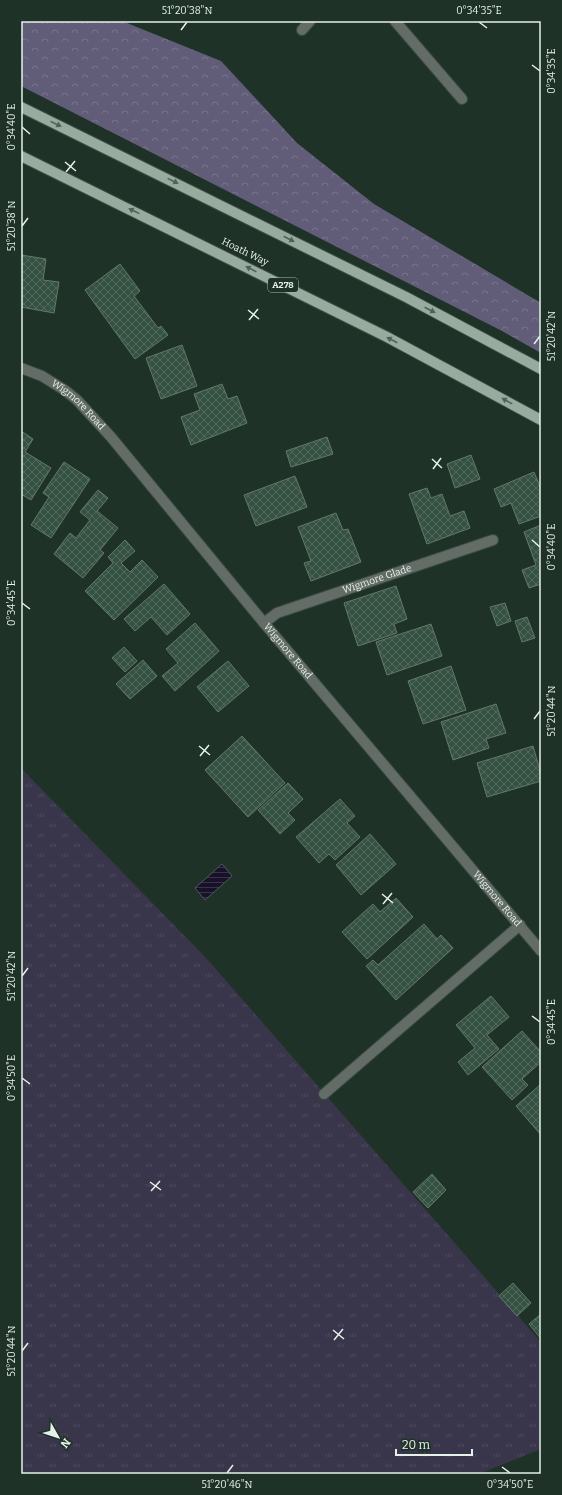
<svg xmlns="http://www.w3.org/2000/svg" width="562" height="1495" viewBox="0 0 562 1495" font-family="Bitter,serif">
  <defs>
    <pattern id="forest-crowns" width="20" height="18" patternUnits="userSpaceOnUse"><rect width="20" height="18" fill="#615c78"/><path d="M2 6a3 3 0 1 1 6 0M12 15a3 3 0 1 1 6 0" fill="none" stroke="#78748b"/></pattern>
    <pattern id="park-tufts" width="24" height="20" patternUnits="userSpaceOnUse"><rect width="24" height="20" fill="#39354b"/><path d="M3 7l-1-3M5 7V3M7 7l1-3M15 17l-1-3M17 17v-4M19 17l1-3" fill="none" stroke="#4c495c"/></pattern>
    <pattern id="water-rules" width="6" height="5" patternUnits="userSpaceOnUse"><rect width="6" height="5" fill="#171229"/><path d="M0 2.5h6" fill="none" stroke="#393548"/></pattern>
    <pattern id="building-cross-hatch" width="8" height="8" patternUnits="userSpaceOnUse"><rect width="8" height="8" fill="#355141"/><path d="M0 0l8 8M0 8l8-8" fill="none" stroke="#526a5d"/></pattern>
  </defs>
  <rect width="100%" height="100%" fill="#1f3227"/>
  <path fill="url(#forest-crowns)" d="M21 21H122L221 61 297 143 374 204 541 303V353L502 331 21 86Z"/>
  <path fill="url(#park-tufts)" d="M21 768 208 960 541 1342V1449L479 1474H21Z"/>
  <path fill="url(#water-rules)" stroke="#555563" d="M222 864 232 876 205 900 195 888Z"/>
  <g fill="url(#building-cross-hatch)" stroke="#63786b">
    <path d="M21 255 46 259 43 280 59 282 54 313 21 307Z"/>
    <path d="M120 264 140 291 134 296 158 328 161 326 168 335 135 359 85 290Z"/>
    <path d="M182 345 197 386 161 399 146 358Z"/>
    <path d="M222 384 228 399 237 396 247 423 191 445 181 417 200 410 194 394Z"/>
    <path d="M21 431 33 439 25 452 51 468 31 500 21 494Z"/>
    <path d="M327 437 333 454 291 467 286 451Z"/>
    <path d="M471 455 480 479 455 488 447 464Z"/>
    <path d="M64 462 90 479 51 538 31 525 49 497 43 493Z"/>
    <path d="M534 472 541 489V516L519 524 511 503 501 507 494 489Z"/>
    <path d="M295 476 307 507 256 526 244 495Z"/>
    <path d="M427 488 431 498 442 494 450 516 464 511 470 528 427 544 409 494Z"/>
    <path d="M98 490 108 498 97 511 118 528 100 550 104 553 83 578 54 554 70 533 76 538 90 520 80 512Z"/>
    <path d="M336 513 343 530 348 529 361 562 311 581 304 563 311 561 298 527Z"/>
    <path d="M541 525V584L529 588 522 570 536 565 524 532Z"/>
    <path d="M125 540 135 551 121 563 130 572 142 560 158 577 114 620 85 591 113 563 108 557Z"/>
    <path d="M164 584 190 614 167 635 151 617 135 631 124 619Z"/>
    <path d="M396 586 407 619 394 624 397 633 358 646 344 603Z"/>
    <path d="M505 603 511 621 497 626 490 607Z"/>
    <path d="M527 617 535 638 522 642 515 621Z"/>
    <path d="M195 623 219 651 175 691 162 676 178 663 166 649Z"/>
    <path d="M431 624 442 656 387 675 376 642Z"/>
    <path d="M124 647 137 661 125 672 112 658Z"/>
    <path d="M143 660 157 676 130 699 116 684Z"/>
    <path d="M228 661 249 686 218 712 197 687Z"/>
    <path d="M451 666 466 710 423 724 408 681Z"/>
    <path d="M496 704 506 733 486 739 489 748 453 760 441 722Z"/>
    <path d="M242 736 285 783 248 817 205 770Z"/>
    <path d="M533 746 541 774V781L487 797 477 763Z"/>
    <path d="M288 783 303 799 288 813 295 820 280 834 258 810Z"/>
    <path d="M340 799 355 816 347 823 360 837 335 860 329 854 319 863 296 837Z"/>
    <path d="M370 834 396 864 361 895 336 865Z"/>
    <path d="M396 898 413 917 367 959 342 932 373 904 380 912Z"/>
    <path d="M424 924 437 939 441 935 453 948 396 1000 366 966 373 960 378 965Z"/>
    <path d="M491 996 509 1017 487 1035 499 1049 468 1075 458 1062 475 1048 456 1025Z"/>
    <path d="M522 1031 541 1052V1062L522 1079 528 1085 512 1100 482 1067Z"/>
    <path d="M541 1084V1135L516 1106Z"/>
    <path d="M432 1174 446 1190 428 1208 413 1192Z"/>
    <path d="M513 1283 531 1303 517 1316 499 1296Z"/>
    <path d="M541 1314V1339L529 1324Z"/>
  </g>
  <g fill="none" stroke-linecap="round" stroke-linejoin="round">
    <defs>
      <g id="minor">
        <path d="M395 21 462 99"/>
        <path d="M302 30 310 21"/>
        <path id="s1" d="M21 368 42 376 66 391 77 400 111 437 264 623 541 951"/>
        <path id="s2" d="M264 623 277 613 493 540"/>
        <path d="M324 1094 520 925"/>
      </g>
      <g id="major">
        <path d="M21 107 406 297 541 369"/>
        <path d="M21 156 387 337 541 420"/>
      </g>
    </defs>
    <use href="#minor" stroke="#3b4d42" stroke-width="12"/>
    <use href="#major" stroke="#3b4d42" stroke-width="12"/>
    <use href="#minor" stroke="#636c66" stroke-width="10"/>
    <use href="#major" stroke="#98ab9f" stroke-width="10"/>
  </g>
  <defs><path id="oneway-solid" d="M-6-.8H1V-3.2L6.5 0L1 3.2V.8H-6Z"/></defs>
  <g fill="#4f6257">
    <use href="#oneway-solid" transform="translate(56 124) rotate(26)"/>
    <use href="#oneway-solid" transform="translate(173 181) rotate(26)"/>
    <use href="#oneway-solid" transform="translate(134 211) rotate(-154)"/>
    <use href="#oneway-solid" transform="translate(289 239) rotate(27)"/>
    <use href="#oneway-solid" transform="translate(251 269) rotate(-153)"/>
    <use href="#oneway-solid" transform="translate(430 310) rotate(27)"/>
    <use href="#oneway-solid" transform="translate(392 340) rotate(-152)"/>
    <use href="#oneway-solid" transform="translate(507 401) rotate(-151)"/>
  </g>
  <path fill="none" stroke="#e6f1ea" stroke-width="1.5" d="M479 22 487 28M181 30 187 22M532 65 540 71M22 127 30 134M65 162 76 171M66 172 75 161M22 226 28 218M248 310 259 319M249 320 258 309M534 344 540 336M432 459 442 468M433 469 441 458M532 540 540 547M22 603 30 609M534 719 540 711M199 746 210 755M200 756 209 745M382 894 393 903M383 904 392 893M22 976 28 968M532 1016 540 1022M22 1078 30 1084M150 1182 161 1190M151 1191 160 1181M333 1330 344 1339M334 1340 343 1329M22 1351 28 1343M502 1467 510 1473M227 1473 233 1465"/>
  <g text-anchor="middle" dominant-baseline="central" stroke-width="3" stroke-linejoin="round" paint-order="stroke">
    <rect fill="#1f3227" stroke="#aab8b0" stroke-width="1" x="268" y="278" width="30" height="14" rx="3"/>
    <g font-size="9" font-weight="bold" fill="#e6f1ea">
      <text x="283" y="285">A278</text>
    </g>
    <g font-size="10" fill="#e6f1ea" stroke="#1f3227">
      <text transform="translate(245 252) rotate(26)">Hoath Way</text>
      <text stroke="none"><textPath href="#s1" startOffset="69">Wigmore Road</textPath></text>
      <text stroke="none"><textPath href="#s2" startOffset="122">Wigmore Glade</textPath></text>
      <text stroke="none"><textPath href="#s1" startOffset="393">Wigmore Road</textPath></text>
      <text stroke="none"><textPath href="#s1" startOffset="717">Wigmore Road</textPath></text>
    </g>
  </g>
  <rect width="562" height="1495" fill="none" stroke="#1f3227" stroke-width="44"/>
  <g transform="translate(58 1437) rotate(129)" stroke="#1f3227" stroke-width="3" paint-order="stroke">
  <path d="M0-3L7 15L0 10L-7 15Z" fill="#e6f1ea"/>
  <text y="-6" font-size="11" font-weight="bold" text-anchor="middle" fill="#e6f1ea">N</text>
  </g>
  <path d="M396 1449v6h76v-6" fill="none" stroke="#e6f1ea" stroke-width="2"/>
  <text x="402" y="1449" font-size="12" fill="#e6f1ea" stroke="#1f3227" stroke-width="3" paint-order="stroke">20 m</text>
  <rect x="22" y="22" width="518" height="1451" fill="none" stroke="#e6f1ea" stroke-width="1.5"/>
  <g font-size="10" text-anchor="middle" fill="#e6f1ea">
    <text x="187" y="14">51°20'38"N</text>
    <text x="479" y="14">0°34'35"E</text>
    <text transform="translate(551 71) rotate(-90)" y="4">0°34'35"E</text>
    <text transform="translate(11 127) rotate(-90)" y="4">0°34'40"E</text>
    <text transform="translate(11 226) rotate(-90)" y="4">51°20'38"N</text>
    <text transform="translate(551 336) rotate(-90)" y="4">51°20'42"N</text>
    <text transform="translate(551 547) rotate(-90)" y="4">0°34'40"E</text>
    <text transform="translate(11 603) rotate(-90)" y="4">0°34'45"E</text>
    <text transform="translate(551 711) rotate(-90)" y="4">51°20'44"N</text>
    <text transform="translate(11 976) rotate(-90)" y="4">51°20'42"N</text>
    <text transform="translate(551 1022) rotate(-90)" y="4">0°34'45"E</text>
    <text transform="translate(11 1078) rotate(-90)" y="4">0°34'50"E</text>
    <text transform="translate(11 1351) rotate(-90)" y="4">51°20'44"N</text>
    <text x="227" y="1488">51°20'46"N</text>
    <text x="510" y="1488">0°34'50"E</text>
  </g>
</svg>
